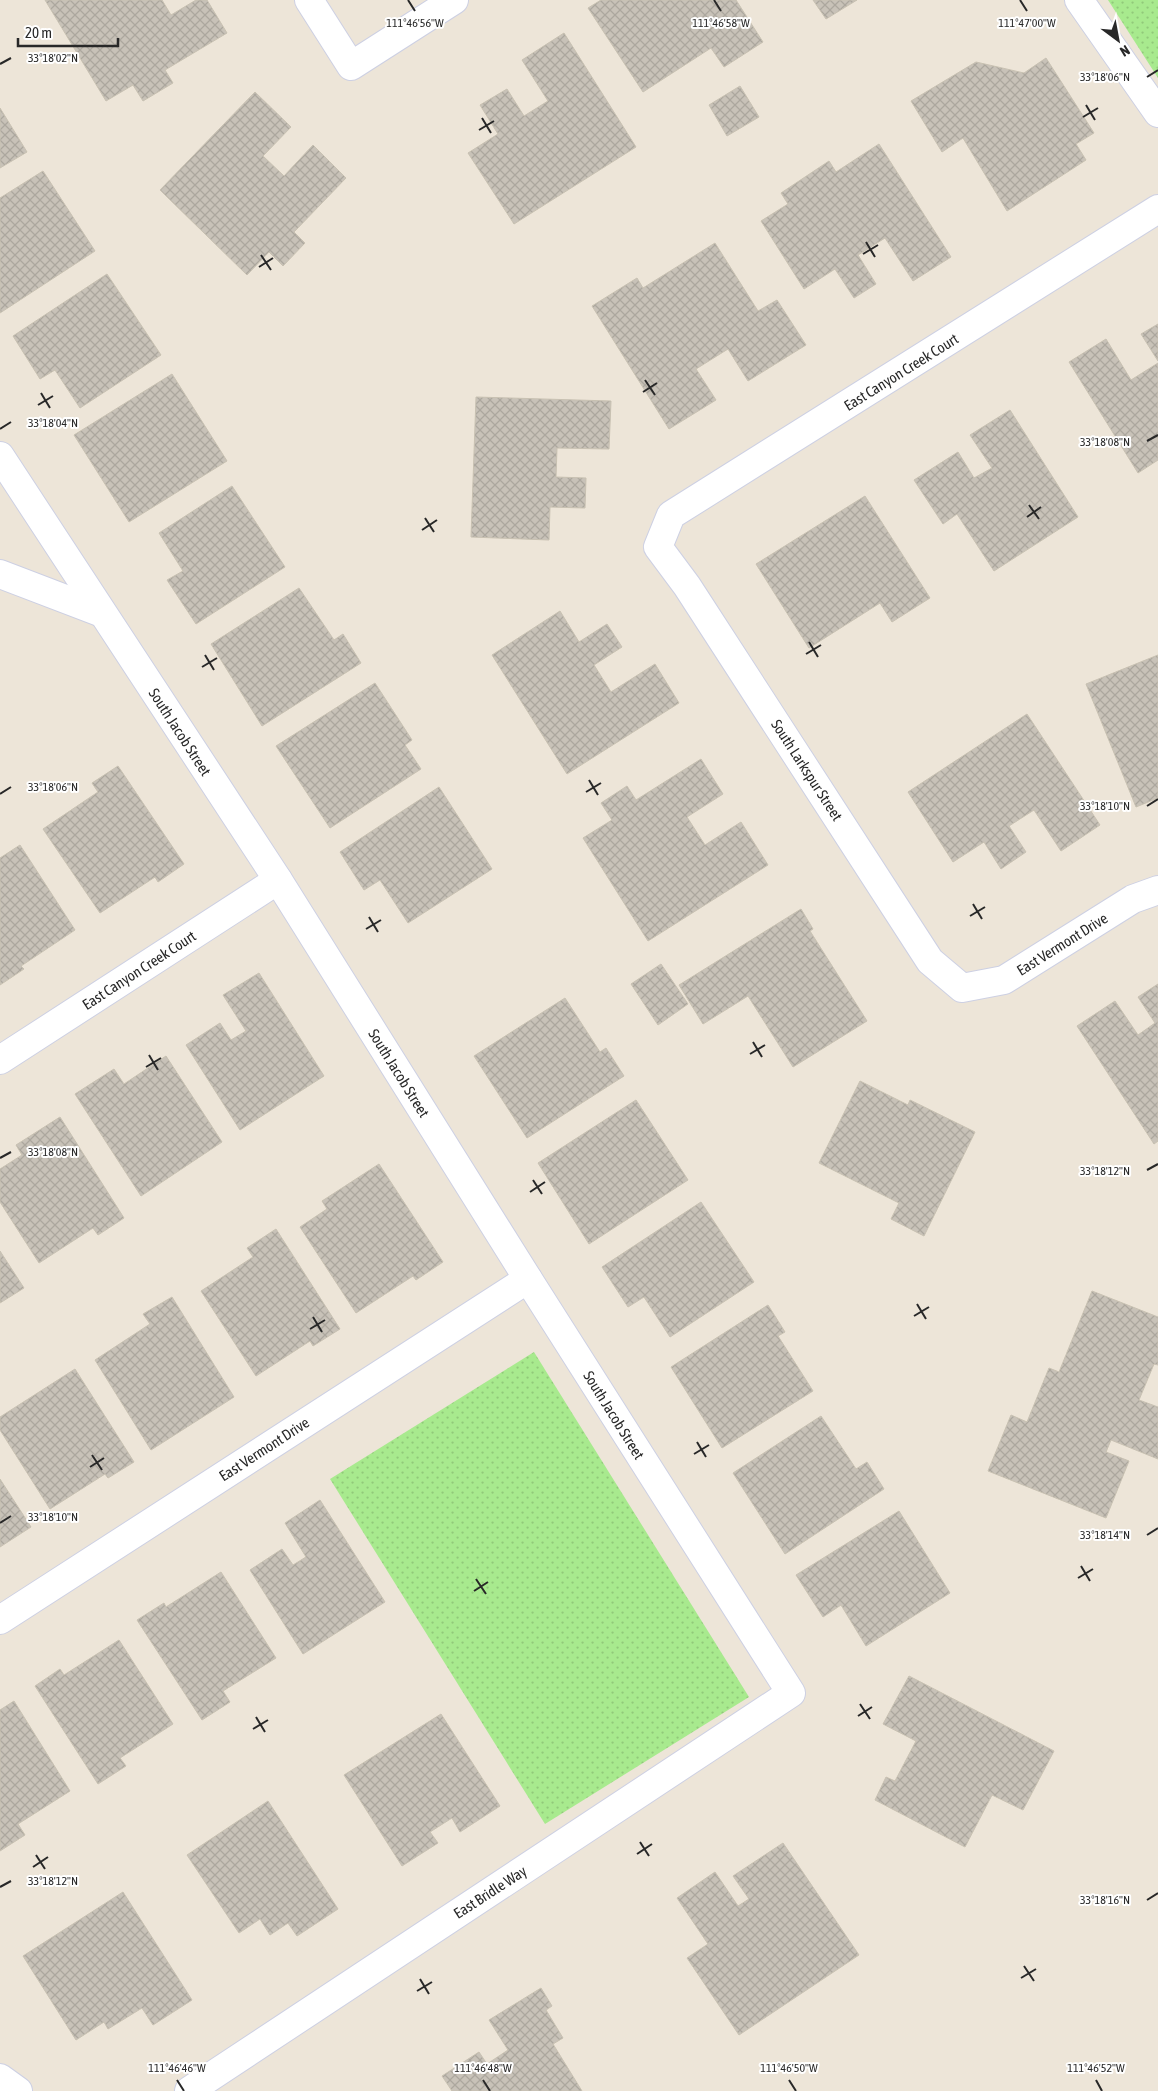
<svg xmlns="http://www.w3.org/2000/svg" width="1158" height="2091" viewBox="0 0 1158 2091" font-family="'Asap Condensed',sans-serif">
  <defs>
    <pattern id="park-dots" width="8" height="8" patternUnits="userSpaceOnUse" patternTransform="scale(1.25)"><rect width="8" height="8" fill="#a8ea8e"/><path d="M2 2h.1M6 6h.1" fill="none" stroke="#91c97a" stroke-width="1.8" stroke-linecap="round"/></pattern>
    <pattern id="building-cross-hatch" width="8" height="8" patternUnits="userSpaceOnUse" patternTransform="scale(1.25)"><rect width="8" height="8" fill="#c8c2b8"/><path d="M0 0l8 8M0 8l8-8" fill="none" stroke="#aca79e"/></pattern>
  </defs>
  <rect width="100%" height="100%" fill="#ede5d8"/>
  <g fill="url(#park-dots)">
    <path d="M1108 0H1158V78Z"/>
    <path d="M534 1352 749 1697 545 1824 330 1479Z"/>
  </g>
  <g fill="url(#building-cross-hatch)" stroke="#c8c1b2">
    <path d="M45 0H162L171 15 196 0H207L227 33 165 70 173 83 143 101 133 85 106 101Z"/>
    <path d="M601 0H736L763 42 724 67 711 48 643 92 588 8Z"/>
    <path d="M813 0H857L826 19Z"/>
    <path d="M564 33 636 147 514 224 468 153 498 134 480 105 507 89 524 116 548 101 522 60Z"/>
    <path d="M1046 58 1094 133 1076 144 1086 160 1007 211 963 138 942 152 911 101 976 62 1024 73Z"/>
    <path d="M740 86 759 117 727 136 709 105Z"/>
    <path d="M255 92 291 127 263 156 284 176 313 145 346 178 294 232 305 243 283 266 269 252 247 275 160 190Z"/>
    <path d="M0 108 27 152 0 168Z"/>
    <path d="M879 144 951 257 913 281 885 238 858 255 876 284 854 298 835 269 804 289 761 221 788 204 781 193 829 161 836 172Z"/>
    <path d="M43 171 95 251 0 313V198Z"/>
    <path d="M715 243 758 311 777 300 806 345 748 381 728 349 696 369 716 400 669 429 592 306 637 278 643 288Z"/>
    <path d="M107 274 161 355 80 408 55 370 40 379 13 336Z"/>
    <path d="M1158 324V361L1141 334Z"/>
    <path d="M1106 339 1131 380 1158 363V460L1138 473 1069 362Z"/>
    <path d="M172 374 227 461 129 522 74 435Z"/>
    <path d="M476 397 611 401 609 449 557 448 556 477 586 478 585 508 550 507 549 540 471 537Z"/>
    <path d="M1010 410 1078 517 994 571 957 514 943 524 914 480 958 452 974 478 992 468 970 435Z"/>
    <path d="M232 486 285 567 196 624 167 580 183 571 159 533Z"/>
    <path d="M865 496 930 598 892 622 880 603 809 648 756 564Z"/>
    <path d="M299 588 334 640 343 634 361 663 262 726 211 644Z"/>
    <path d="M560 611 579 642 607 624 622 647 594 665 611 692 655 664 679 703 567 774 492 655Z"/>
    <path d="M1158 655V798L1136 807 1086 684Z"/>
    <path d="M375 683 412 740 405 745 421 769 330 828 276 746Z"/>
    <path d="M1027 714 1100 825 1061 851 1034 810 1009 826 1026 852 1001 869 984 842 953 862 908 792Z"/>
    <path d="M701 759 723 794 687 817 705 845 741 822 768 865 648 941 583 838 612 820 601 803 627 786 636 800Z"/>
    <path d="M118 766 184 864 158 882 155 877 100 913 43 829 98 792 92 783Z"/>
    <path d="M439 787 492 869 408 923 380 880 364 890 340 852Z"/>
    <path d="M20 845 75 930 21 966 24 969 0 985V858Z"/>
    <path d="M801 909 813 929 810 931 867 1021 793 1067 748 996 703 1024 679 985Z"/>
    <path d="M661 964 688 1004 658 1025 631 984Z"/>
    <path d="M259 973 324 1076 240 1130 186 1045 220 1023 231 1040 246 1031 223 995Z"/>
    <path d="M1158 984V1141L1154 1144 1077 1026 1115 1001 1138 1035 1155 1023 1138 997Z"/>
    <path d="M565 998 600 1052 606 1048 624 1076 527 1138 474 1056Z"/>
    <path d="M166 1056 222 1142 141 1196 75 1094 114 1069 124 1084Z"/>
    <path d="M860 1081 908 1105 910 1100 975 1132 924 1236 891 1219 899 1203 819 1163Z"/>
    <path d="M636 1100 688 1180 589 1244 538 1163Z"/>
    <path d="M60 1117 124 1218 98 1235 93 1228 39 1263 0 1202V1169L22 1155 16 1145Z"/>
    <path d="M379 1164 443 1262 416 1280 413 1276 356 1313 300 1227 327 1209 322 1201Z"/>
    <path d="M701 1202 754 1282 670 1337 644 1297 628 1307 602 1267Z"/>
    <path d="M276 1229 340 1329 313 1346 310 1341 256 1376 201 1291 253 1257 247 1248Z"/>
    <path d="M0 1251 24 1288 0 1303Z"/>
    <path d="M1092 1291 1158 1317V1365L1154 1364 1139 1400 1158 1407V1459L1111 1440 1106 1452 1129 1461 1106 1518 988 1471 1011 1415 1027 1422 1049 1368 1059 1372Z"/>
    <path d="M172 1297 234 1397 151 1450 95 1360 150 1324 143 1314Z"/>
    <path d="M768 1305 785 1332 778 1336 813 1391 722 1448 671 1367Z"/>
    <path d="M75 1369 134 1462 108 1478 105 1474 50 1509 0 1430V1417Z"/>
    <path d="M821 1416 856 1469 867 1462 884 1489 785 1554 733 1473Z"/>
    <path d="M0 1479 31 1527 0 1547Z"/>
    <path d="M320 1500 385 1602 303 1654 250 1570 282 1549 293 1565 306 1557 285 1523Z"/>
    <path d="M899 1511 950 1593 866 1646 841 1605 823 1617 796 1575Z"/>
    <path d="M221 1572 276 1658 223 1691 230 1702 202 1720 137 1620 164 1603 166 1607Z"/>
    <path d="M119 1640 173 1724 120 1758 126 1766 98 1784 35 1686 60 1669 64 1675Z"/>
    <path d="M909 1676 1054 1751 1023 1810 992 1795 965 1847 875 1800 886 1777 895 1781 916 1741 883 1724Z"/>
    <path d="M14 1701 70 1791 18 1824 25 1835 0 1851V1710Z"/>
    <path d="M441 1714 500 1806 460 1832 452 1818 430 1832 438 1843 402 1866 344 1775Z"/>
    <path d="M268 1801 338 1909 297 1936 288 1923 270 1935 260 1919 239 1933 187 1855Z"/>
    <path d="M783 1843 859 1955 739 2035 687 1958 708 1944 677 1898 715 1872 738 1906 749 1899 733 1876Z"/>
    <path d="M123 1892 192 2000 153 2025 142 2008 108 2029 104 2022 76 2040 23 1956Z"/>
    <path d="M541 1988 552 2006 546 2010 563 2038 553 2044 582 2091H452L442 2076 479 2052 487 2064 508 2050 489 2020Z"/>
  </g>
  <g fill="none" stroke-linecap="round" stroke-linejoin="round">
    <defs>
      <g id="minor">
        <path d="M309 0 351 66 454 0"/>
        <path d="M1079 0 1158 113"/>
        <path d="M1158 209 671 515 658 547 687 586 930 961 962 988 1004 980 1133 899 1158 890"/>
        <path d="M0 456 278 880 528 1279 791 1693 189 2091"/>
        <path d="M0 574 102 613"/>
        <path d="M0 1060 278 880"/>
        <path d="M0 1620 528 1279"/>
        <path d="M0 2078 18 2091"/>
      </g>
    </defs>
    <use href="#minor" stroke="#cdd0e3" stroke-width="30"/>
    <use href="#minor" stroke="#fff" stroke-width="28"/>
  </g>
  <path fill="none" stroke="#282828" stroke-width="2" d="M408 0 415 11M714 0 721 11M1020 0 1027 11M0 64 11 58M1147 77 1158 70M1086 105 1095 120M1083 117 1098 108M482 118 491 133M479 130 494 121M866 242 875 257M863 254 878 245M261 255 271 270M259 267 273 258M645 380 655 395M643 392 657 383M41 393 50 408M38 405 53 396M0 429 11 422M1147 441 1158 435M1029 505 1039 519M1027 517 1041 507M425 518 434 532M422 530 437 520M809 642 818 657M806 654 821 645M205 655 214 670M202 667 217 658M589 780 598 795M586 792 601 783M0 794 11 787M1147 806 1158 799M973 904 982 919M970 916 985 907M369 917 378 932M366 929 381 920M753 1042 762 1057M750 1054 765 1045M149 1055 158 1070M146 1067 161 1058M0 1158 11 1152M1147 1170 1158 1164M533 1180 542 1194M530 1192 545 1182M917 1304 926 1319M914 1316 929 1307M313 1317 322 1332M310 1329 325 1320M697 1442 706 1457M694 1454 709 1445M92 1455 102 1470M90 1467 104 1458M0 1523 11 1516M1147 1535 1158 1528M1081 1566 1090 1581M1078 1578 1093 1569M476 1579 486 1594M474 1591 488 1582M860 1704 870 1719M858 1716 872 1707M256 1717 265 1732M253 1729 268 1720M640 1842 649 1856M637 1854 652 1844M36 1855 45 1869M33 1867 48 1857M0 1887 11 1881M1147 1900 1158 1893M1024 1966 1034 1981M1021 1978 1036 1969M420 1979 429 1994M417 1991 432 1982M177 2080 184 2091M483 2080 490 2091M789 2080 796 2091M1096 2080 1102 2091"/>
  <g text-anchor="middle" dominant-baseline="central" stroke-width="4" stroke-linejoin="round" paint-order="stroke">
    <g font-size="15" fill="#282828" stroke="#fff">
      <text transform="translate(901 372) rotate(-32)">East Canyon Creek Court</text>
      <text transform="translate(180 732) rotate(57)">South Jacob Street</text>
      <text transform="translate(807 770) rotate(57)">South Larkspur Street</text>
      <text transform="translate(1062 944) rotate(-32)">East Vermont Drive</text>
      <text transform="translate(139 970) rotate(-33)">East Canyon Creek Court</text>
      <text transform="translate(399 1073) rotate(58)">South Jacob Street</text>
      <text transform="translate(614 1415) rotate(58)">South Jacob Street</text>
      <text transform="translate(264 1449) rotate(-33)">East Vermont Drive</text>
      <text transform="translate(490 1892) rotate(-33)">East Bridle Way</text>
    </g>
  </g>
  <g font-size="12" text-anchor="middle" fill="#282828" stroke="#fff" stroke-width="4" stroke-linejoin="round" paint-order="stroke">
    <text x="415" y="27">111°46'56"W</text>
    <text x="721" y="27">111°46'58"W</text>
    <text x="1027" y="27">111°47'00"W</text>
    <text x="53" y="62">33°18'02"N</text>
    <text x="1105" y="81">33°18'06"N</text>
    <text x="53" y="427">33°18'04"N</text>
    <text x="1105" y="446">33°18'08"N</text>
    <text x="53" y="791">33°18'06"N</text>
    <text x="1105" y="810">33°18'10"N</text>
    <text x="53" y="1156">33°18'08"N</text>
    <text x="1105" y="1175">33°18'12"N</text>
    <text x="53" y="1521">33°18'10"N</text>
    <text x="1105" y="1539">33°18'14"N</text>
    <text x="53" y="1885">33°18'12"N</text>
    <text x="1105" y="1904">33°18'16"N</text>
    <text x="177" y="2072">111°46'46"W</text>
    <text x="483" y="2072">111°46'48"W</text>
    <text x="789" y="2072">111°46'50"W</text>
    <text x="1096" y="2072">111°46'52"W</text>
  </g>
  <g transform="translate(1118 40) rotate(148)" stroke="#ffffff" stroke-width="4" paint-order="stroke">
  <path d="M0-4L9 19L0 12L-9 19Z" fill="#282828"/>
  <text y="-8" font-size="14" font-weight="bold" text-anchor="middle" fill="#282828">N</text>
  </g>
  <path d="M18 38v8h100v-8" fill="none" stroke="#282828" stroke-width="2.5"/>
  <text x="25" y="38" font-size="15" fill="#282828" stroke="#ffffff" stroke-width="4" paint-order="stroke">20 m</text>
</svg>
